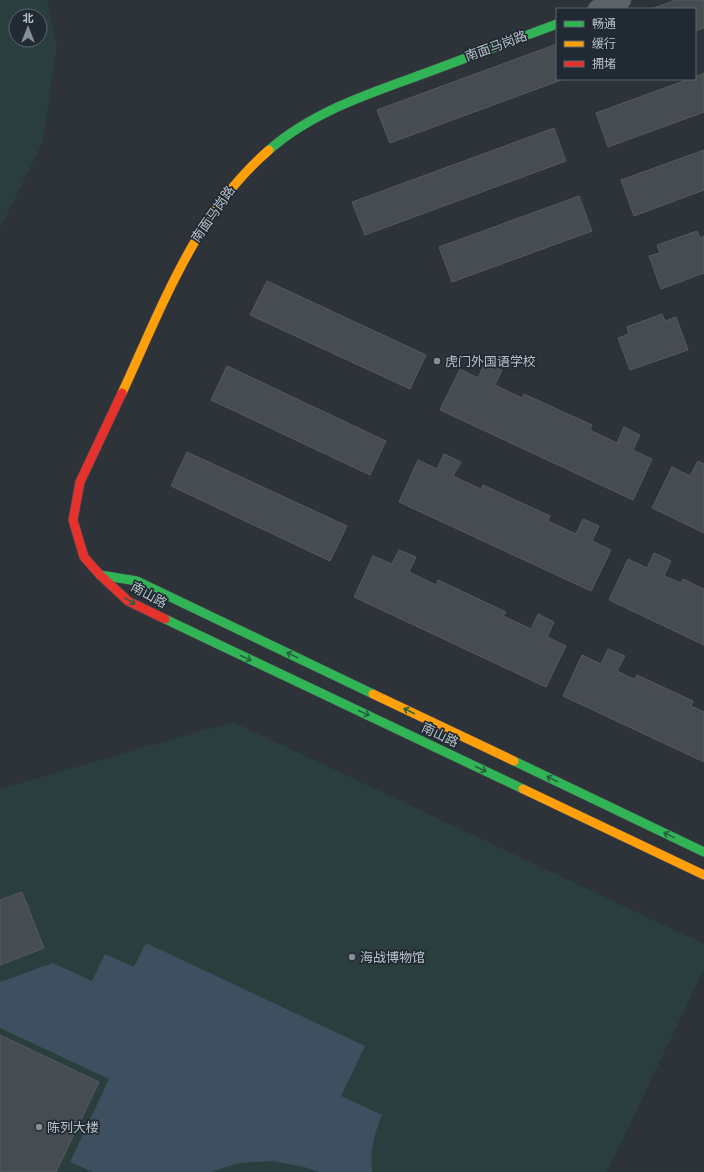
<svg xmlns="http://www.w3.org/2000/svg" width="704" height="1172" viewBox="0 0 704 1172" font-family="'DejaVu Sans','Noto Sans SC',sans-serif">
  <rect width="100%" height="100%" fill="#2d3338"/>
  <g fill="#2b3e3e" fill-rule="evenodd">
    <path d="M0 0H47L57 46 43 141 0 228ZM16 16H40V40H16Z"/>
    <path d="M233 722 704 944V969L607 1172H0V789Z"/>
  </g>
  <path fill="#3e4f60" d="M146 943 365 1046 341 1096 382 1115C374 1134 370 1151 372 1172H320L308 1168 273 1161 252 1162 235 1164 211 1172H93L70 1162 109 1079 0 1028V982L53 963 92 981 105 954 134 967Z"/>
  <g fill="#474c51" stroke="#555a60">
    <path d="M676 0H704V28L695 31V9H651Z"/>
    <path d="M557 44V79H564L390 143 377 110Z"/>
    <path d="M704 73V112L608 147 596 113 689 79H695V77Z"/>
    <path d="M554 128 566 161 365 235 352 202Z"/>
    <path d="M704 150V190L634 216 621 180Z"/>
    <path d="M579 196 592 231 452 282 439 247Z"/>
    <path d="M697 231 700 238 704 236V273L661 289 649 256 660 253 657 245Z"/>
    <path d="M267 281 426 355 410 389 250 315Z"/>
    <path d="M662 314 665 321 676 317 688 350 630 370 618 338 629 334 627 327Z"/>
    <path d="M485 363 502 370 495 385 522 398 524 394 592 425 590 430 617 443 624 427 640 435 633 450 652 459 633 500 440 410 460 369 478 378Z"/>
    <path d="M227 366 386 441 370 475 211 400Z"/>
    <path d="M187 452 347 526 330 561 171 486Z"/>
    <path d="M444 454 461 462 453 476 481 489 483 485 550 516 548 521 576 534 583 519 599 526 592 541 611 550 591 591 399 502 418 460 437 469Z"/>
    <path d="M698 461 704 464V533L652 508 672 467 690 476Z"/>
    <path d="M399 550 416 557 409 572 436 585 438 580 506 612 503 616 531 629 538 614 554 622 547 637 566 646 546 687 354 597 373 556 392 564Z"/>
    <path d="M654 553 671 561 664 576 681 583 683 579 704 589V645L609 600 628 559 647 568Z"/>
    <path d="M608 649 625 656 617 671 634 679 637 675 693 701 691 706 704 712V762L563 696 582 655 601 664Z"/>
    <path d="M22 892 44 948 0 965V900Z"/>
    <path d="M0 1035 99 1082 56 1172H0Z"/>
  </g>
  <g fill="none" stroke-linecap="round" stroke-linejoin="round">
    <defs>
      <path id="street" d="M597 9 622 0"/>
      <g id="fast">
        <path d="M269 150C312 112 370 93 423 74 468 57 512 41 557 24"/>
        <path d="M100 575 137 581 373 694"/>
        <path d="M165 619 523 789"/>
        <path d="M514 761 704 852"/>
      </g>
      <g id="slow">
        <path d="M122 393C162 307 195 214 269 150"/>
        <path d="M373 694 514 761"/>
        <path d="M523 789 704 875"/>
      </g>
      <path id="jam" d="M122 393 80 482 73 520 84 557 100 575 128 601 165 619"/>
    </defs>
    <use href="#street" stroke="#4b4f53" stroke-width="19"/>
    <use href="#fast" stroke="#4b4f53" stroke-width="10"/>
    <use href="#slow" stroke="#4b4f53" stroke-width="10"/>
    <use href="#jam" stroke="#4b4f53" stroke-width="10"/>
    <use href="#street" stroke="#5d6266" stroke-width="18"/>
    <use href="#fast" stroke="#30b455" stroke-width="9"/>
    <use href="#slow" stroke="#ff9f0a" stroke-width="9"/>
    <use href="#jam" stroke="#e5322d" stroke-width="9"/>
  </g>
  <defs><path id="oneway-shaft" d="M-6 0H5M1.5-3L5.5 0L1.5 3" fill="none" stroke-width="1.6" stroke-linecap="round" stroke-linejoin="round"/></defs>
  <g stroke="#276141">
    <use href="#oneway-shaft" transform="translate(130 601) rotate(32)"/>
    <use href="#oneway-shaft" transform="translate(292 655) rotate(-154)"/>
    <use href="#oneway-shaft" transform="translate(246 658) rotate(25)"/>
    <use href="#oneway-shaft" transform="translate(409 711) rotate(-154)"/>
    <use href="#oneway-shaft" transform="translate(364 713) rotate(25)"/>
    <use href="#oneway-shaft" transform="translate(481 769) rotate(25)"/>
    <use href="#oneway-shaft" transform="translate(552 779) rotate(-154)"/>
    <use href="#oneway-shaft" transform="translate(669 835) rotate(-154)"/>
  </g>
  <g fill="#878f96" stroke="#212a33" stroke-width="1.5">
    <circle cx="437" cy="361" r="4"/>
    <circle cx="352" cy="957" r="4"/>
    <circle cx="39" cy="1127" r="4"/>
  </g>
  <g text-anchor="middle" dominant-baseline="central" stroke-width="3.5" stroke-linejoin="round" paint-order="stroke">
    <g font-size="13" fill="#b8c0c8" stroke="#212a33">
      <text transform="translate(496 46) rotate(-20)">南面马岗路</text>
      <text transform="translate(213 214) rotate(-55)">南面马岗路</text>
      <text transform="translate(149 595) rotate(29)">南山路</text>
      <text transform="translate(440 735) rotate(25)">南山路</text>
    </g>
    <g font-size="13" fill="#b8c0c8" stroke="#212a33" text-anchor="start">
      <text x="445" y="361">虎门外国语学校</text>
      <text x="360" y="957">海战博物馆</text>
      <text x="47" y="1127">陈列大楼</text>
    </g>
  </g>
  <rect x="556" y="8" width="140" height="72" fill="#212a33" stroke="#5d666f"/>
  <rect x="564" y="21" width="20" height="6" fill="#30b455" stroke="#5d666f"/>
  <text x="592" y="28" font-size="12" fill="#b8c0c8">畅通</text>
  <rect x="564" y="41" width="20" height="6" fill="#ff9f0a" stroke="#5d666f"/>
  <text x="592" y="48" font-size="12" fill="#b8c0c8">缓行</text>
  <rect x="564" y="61" width="20" height="6" fill="#e5322d" stroke="#5d666f"/>
  <text x="592" y="68" font-size="12" fill="#b8c0c8">拥堵</text>
  <g transform="translate(28 28)"><circle r="19" fill="#212a33" stroke="#5d666f"/>
  <path d="M0-3L7 15L0 10L-7 15Z" fill="#878f96"/>
  <text y="-6" font-size="11" font-weight="bold" text-anchor="middle" fill="#b8c0c8">北</text>
  </g>
</svg>
